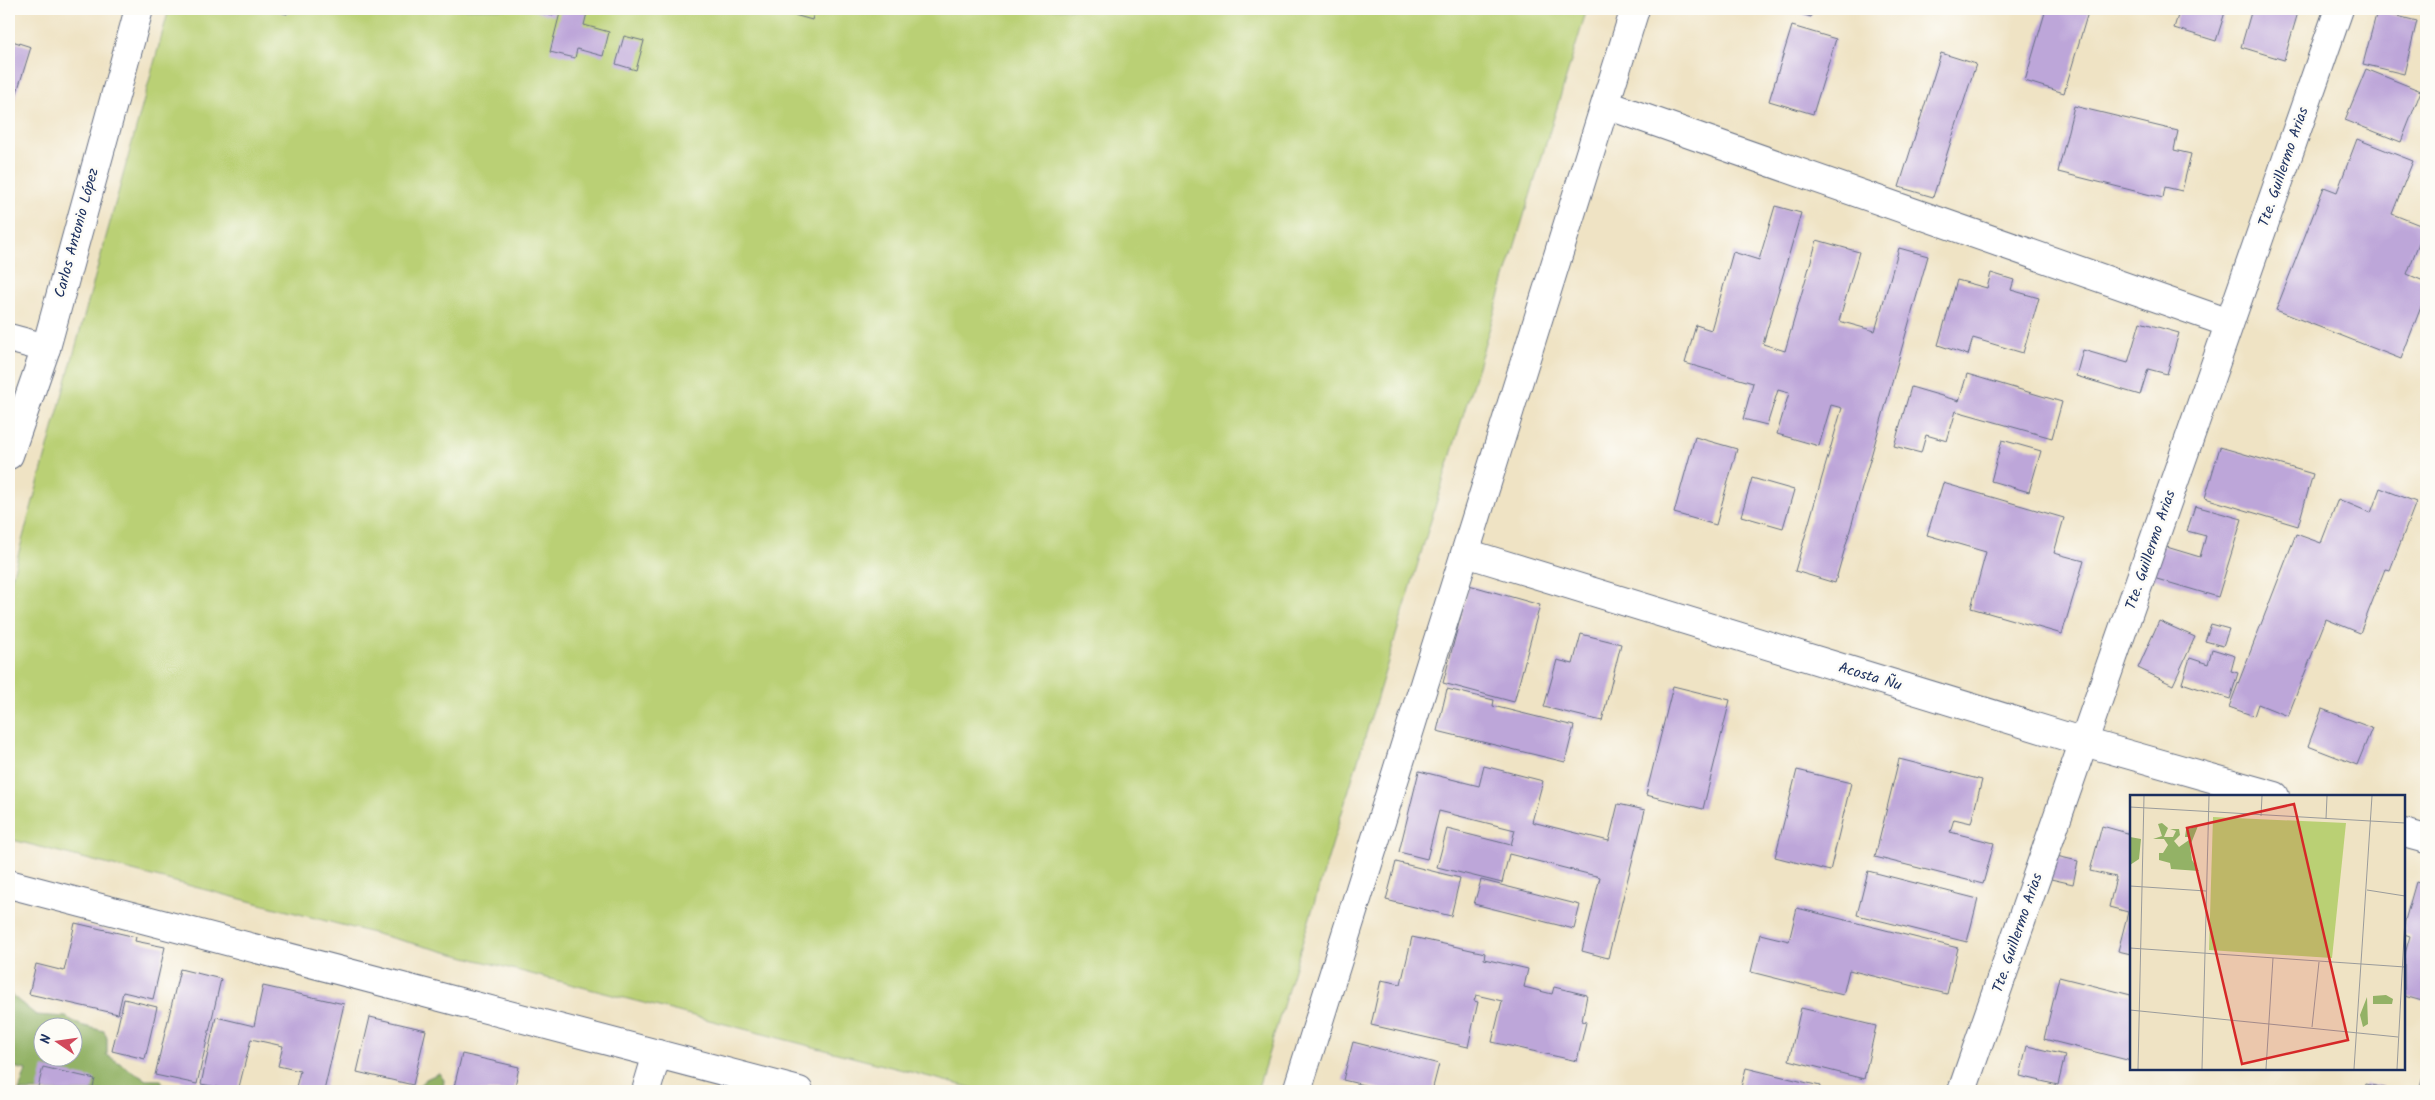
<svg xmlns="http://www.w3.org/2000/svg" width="2435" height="1100" viewBox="0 0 2435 1100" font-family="Kalam,sans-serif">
  <rect width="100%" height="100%" fill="#fdfcf7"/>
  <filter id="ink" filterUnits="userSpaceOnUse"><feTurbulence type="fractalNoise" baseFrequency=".02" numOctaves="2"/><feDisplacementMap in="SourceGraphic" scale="10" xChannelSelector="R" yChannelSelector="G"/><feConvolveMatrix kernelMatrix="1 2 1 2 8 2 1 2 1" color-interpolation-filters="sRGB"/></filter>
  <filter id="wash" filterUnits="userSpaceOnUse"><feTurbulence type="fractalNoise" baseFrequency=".0096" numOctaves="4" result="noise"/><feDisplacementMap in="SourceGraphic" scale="20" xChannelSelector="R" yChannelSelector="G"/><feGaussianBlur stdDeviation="1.12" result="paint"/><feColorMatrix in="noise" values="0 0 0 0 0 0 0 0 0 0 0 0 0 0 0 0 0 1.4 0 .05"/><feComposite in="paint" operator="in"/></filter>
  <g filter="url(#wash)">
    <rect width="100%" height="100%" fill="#efe3c4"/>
    <path fill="#bad074" stroke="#6a8069" d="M169 9H1587L1257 1091H984L9 839V588Z"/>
    <g fill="#93b266" stroke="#577062" fill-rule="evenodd">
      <path d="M9 993 36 1015 66 1017 80 1025 104 1031 107 1038V1055L146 1080H161L165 1091H19L26 1070 9 1066ZM42 1028H72V1058H42Z"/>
      <path d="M439 1073 444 1080 443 1091H413L426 1079Z"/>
    </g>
    <g id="blocks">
      <g fill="#bda6d9">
        <path d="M270 9H289L287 14Z"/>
        <path d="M526 9H555L553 16Z"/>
        <path d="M561 9H588L584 25 609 32 603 56 577 49 575 58 550 52Z"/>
        <path d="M793 9H815L812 20 791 14Z"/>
        <path d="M1784 9H1813L1811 17Z"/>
        <path d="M2046 9H2089L2064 93 2025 81Z"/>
        <path d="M2180 9H2226L2216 41 2174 28Z"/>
        <path d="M2252 9H2299L2284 60 2241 47Z"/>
        <path d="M2377 11 2417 21 2404 74 2363 64Z"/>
        <path d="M1792 26 1836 39 1813 114 1769 101Z"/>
        <path d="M624 36 644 41 636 70 616 64Z"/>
        <path d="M9 40 31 47 9 118Z"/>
        <path d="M1941 53 1976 64 1933 197 1899 187Z"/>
        <path d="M2366 69 2421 91 2401 142 2345 120Z"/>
        <path d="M2074 106 2178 131 2174 150 2191 154 2182 191 2165 187 2163 198 2058 172Z"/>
        <path d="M2357 139 2413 161 2392 214 2425 227 2407 274 2426 282V294L2401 359 2276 310 2324 187 2337 192Z"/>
        <path d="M1775 206 1801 213 1763 344 1785 351 1817 240 1859 252 1839 321 1875 331 1899 248 1928 256 1835 583 1795 571 1842 408 1831 405 1819 446 1777 434 1789 393 1778 390 1767 425 1743 419 1753 383 1685 363 1696 325 1711 330 1733 252 1759 260Z"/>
        <path d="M1991 273 2014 280 2011 290 2039 298 2023 353 1973 338 1968 355 1938 345 1957 280 1987 288Z"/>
        <path d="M2140 322 2179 333 2167 374 2148 369 2140 395 2076 376 2083 350 2128 363Z"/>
        <path d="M1967 374 2062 402 2052 438 1956 411 1947 441 1926 435 1921 453 1894 446 1911 387 1959 401Z"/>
        <path d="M1695 437 1737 449 1716 525 1674 513Z"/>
        <path d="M2002 440 2041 451 2029 492 1991 481Z"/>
        <path d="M2220 447 2313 474 2298 526 2205 498Z"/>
        <path d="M1752 478 1794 490 1783 528 1741 516Z"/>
        <path d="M1943 483 2064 518 2054 553 2084 561 2062 634 1971 608 1986 552 1927 535Z"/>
        <path d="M2380 488 2416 502 2390 570 2385 569 2360 633 2326 619 2288 716 2258 704 2254 716 2229 707 2296 534 2321 543 2338 499 2371 513Z"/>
        <path d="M2195 506 2242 519 2218 597 2150 577 2160 545 2200 557 2206 536 2187 531Z"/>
        <path d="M1469 585 1540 605 1514 702 1443 683Z"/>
        <path d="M2159 621 2195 637 2173 685 2138 668Z"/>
        <path d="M2211 624 2229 629 2223 646 2205 641Z"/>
        <path d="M1581 634 1621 644 1602 721 1544 707 1557 660 1573 664Z"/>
        <path d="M2212 649 2235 656 2231 671 2238 673 2230 699 2182 683 2190 658 2208 664Z"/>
        <path d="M1673 686 1730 700 1703 809 1646 795Z"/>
        <path d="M1447 689 1494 700 1493 706 1574 726 1565 762 1437 731Z"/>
        <path d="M2322 709 2372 728 2357 765 2308 746Z"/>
        <path d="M1899 759 1982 780 1971 823 1954 819 1950 832 1994 843 1983 884 1875 857Z"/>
        <path d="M1484 766 1543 781 1532 822 1609 841 1618 804 1645 810 1608 958 1582 951 1600 877 1509 854 1502 883 1437 867 1447 829 1511 845 1515 830 1439 811 1427 859 1399 852 1419 771 1479 786Z"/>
        <path d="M1797 770 1851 783 1830 871 1775 857Z"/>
        <path d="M2102 826 2131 834V954L2118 951 2128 912 2109 907 2116 877 2090 871Z"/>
        <path d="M2048 854 2078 861 2073 884 2042 877Z"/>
        <path d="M1396 862 1460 878 1451 916 1386 900Z"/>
        <path d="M1868 871 1978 899 1967 942 1857 915Z"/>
        <path d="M1481 880 1580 905 1574 929 1474 904Z"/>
        <path d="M2416 882 2426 885V1002L2404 996V957L2410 936 2404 934V924Z"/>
        <path d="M1797 908 1958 948 1947 994 1849 970 1843 995 1751 972 1760 934 1789 941Z"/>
        <path d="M75 923 136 937 135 941 165 947 153 999 123 992 118 1014 29 994 36 964 64 971Z"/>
        <path d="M1412 937 1485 953 1484 959 1528 969 1524 987 1552 994 1554 987 1587 995 1582 1021 1586 1022 1577 1061 1492 1042 1502 1001 1476 995 1474 1001 1478 1002 1468 1047 1371 1025 1381 980 1401 984Z"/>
        <path d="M180 969 221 979 197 1084 155 1075Z"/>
        <path d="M2059 977 2131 995V1061L2044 1039Z"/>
        <path d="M263 986 344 1004 324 1091H295L300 1071 278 1066 283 1046 251 1039 238 1091 201 1084 216 1017 254 1026Z"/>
        <path d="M124 999 157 1007 145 1059 112 1051Z"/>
        <path d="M1801 1008 1876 1026 1864 1079 1789 1060Z"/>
        <path d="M370 1017 426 1030 413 1085 357 1072Z"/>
        <path d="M1353 1042 1439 1064 1432 1091H1389L1343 1080Z"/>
        <path d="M2027 1046 2065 1055 2058 1085 2020 1076Z"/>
        <path d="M462 1054 519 1067 514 1091H453Z"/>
        <path d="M43 1067 95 1079 92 1091H37Z"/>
        <path d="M1746 1068 1820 1086 1819 1091H1740Z"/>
        <path d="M2424 1071 2426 1072V1091H2419Z"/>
        <path d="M2366 1084 2394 1090V1091H2364Z"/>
      </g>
    </g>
  </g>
  <g filter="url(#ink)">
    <use href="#blocks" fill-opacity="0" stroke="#656e82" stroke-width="1"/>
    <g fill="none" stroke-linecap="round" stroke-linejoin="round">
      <defs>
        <g id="minor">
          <path d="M1607 105 2229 323"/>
          <path d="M9 338 46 348"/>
          <path d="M9 455 46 348 139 9"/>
          <path d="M1466 553 2084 742 2275 796"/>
          <path d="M2404 833 2426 839"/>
          <path d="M9 884 799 1091"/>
          <path d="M646 1091 657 1054"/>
          <path d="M1297 1091 1635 9"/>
          <path d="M1962 1091 2339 9"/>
        </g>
      </defs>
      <use href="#minor" stroke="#656e82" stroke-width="30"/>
      <use href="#minor" stroke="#fff" stroke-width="28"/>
    </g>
  </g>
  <g text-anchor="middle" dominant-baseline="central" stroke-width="5" stroke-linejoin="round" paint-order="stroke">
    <g font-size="15" fill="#1b2f5e" stroke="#fdfcf7">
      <text transform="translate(2284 167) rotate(-71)">Tte. Guillermo Arias</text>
      <text transform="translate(77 233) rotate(-75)">Carlos Antonio López</text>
      <text transform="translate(2151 550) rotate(-71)">Tte. Guillermo Arias</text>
      <text transform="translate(1870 677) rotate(17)">Acosta Ñu</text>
      <text transform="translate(2018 933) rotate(-71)">Tte. Guillermo Arias</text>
    </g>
  </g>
  <g transform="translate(2130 795)">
    <rect width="275" height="275" fill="#efe3c4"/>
    <path d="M83 22 216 28 202 163 79 155Z" fill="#bad074"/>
    <path d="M32 28 38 33 34 42H43L46 36 40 34H49L50 40 44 46 49 52 59 45 60 42H55L56 35 68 31 60 51 62 65 69 76 41 74 40 68 29 65V58H33L38 50 34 44H23L32 41 28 29ZM0 42 11 44 9 64 0 70ZM256 200 263 204 262 209H243V201ZM237 202 238 229 233 232 230 220Z" fill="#93b266"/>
    <path fill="none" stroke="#9a9b9b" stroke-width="1" d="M0 12 275 28M131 21 132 1M196 24 197 1M0 91 76 96M237 95 275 101M0 153 275 172M0 215 268 242M182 232 189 167M8 274 14 1M72 274 79 1M136 274 143 163M224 274 242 1M267 274 275 123"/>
    <path fill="#d62828" fill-opacity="0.15" stroke="#d62828" stroke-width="2.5" d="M164 9 218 245 112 269 57 33Z"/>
    <rect width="275" height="275" fill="none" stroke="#1b2f5e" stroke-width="2.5"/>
  </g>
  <rect width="2435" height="1100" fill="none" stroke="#fdfcf7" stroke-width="30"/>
  <g transform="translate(58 1042) rotate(283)"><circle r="24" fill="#fdfcf7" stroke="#a3aaba"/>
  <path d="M0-4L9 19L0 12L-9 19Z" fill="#d1495b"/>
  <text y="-8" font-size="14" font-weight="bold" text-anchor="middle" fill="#1b2f5e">N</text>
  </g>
</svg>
